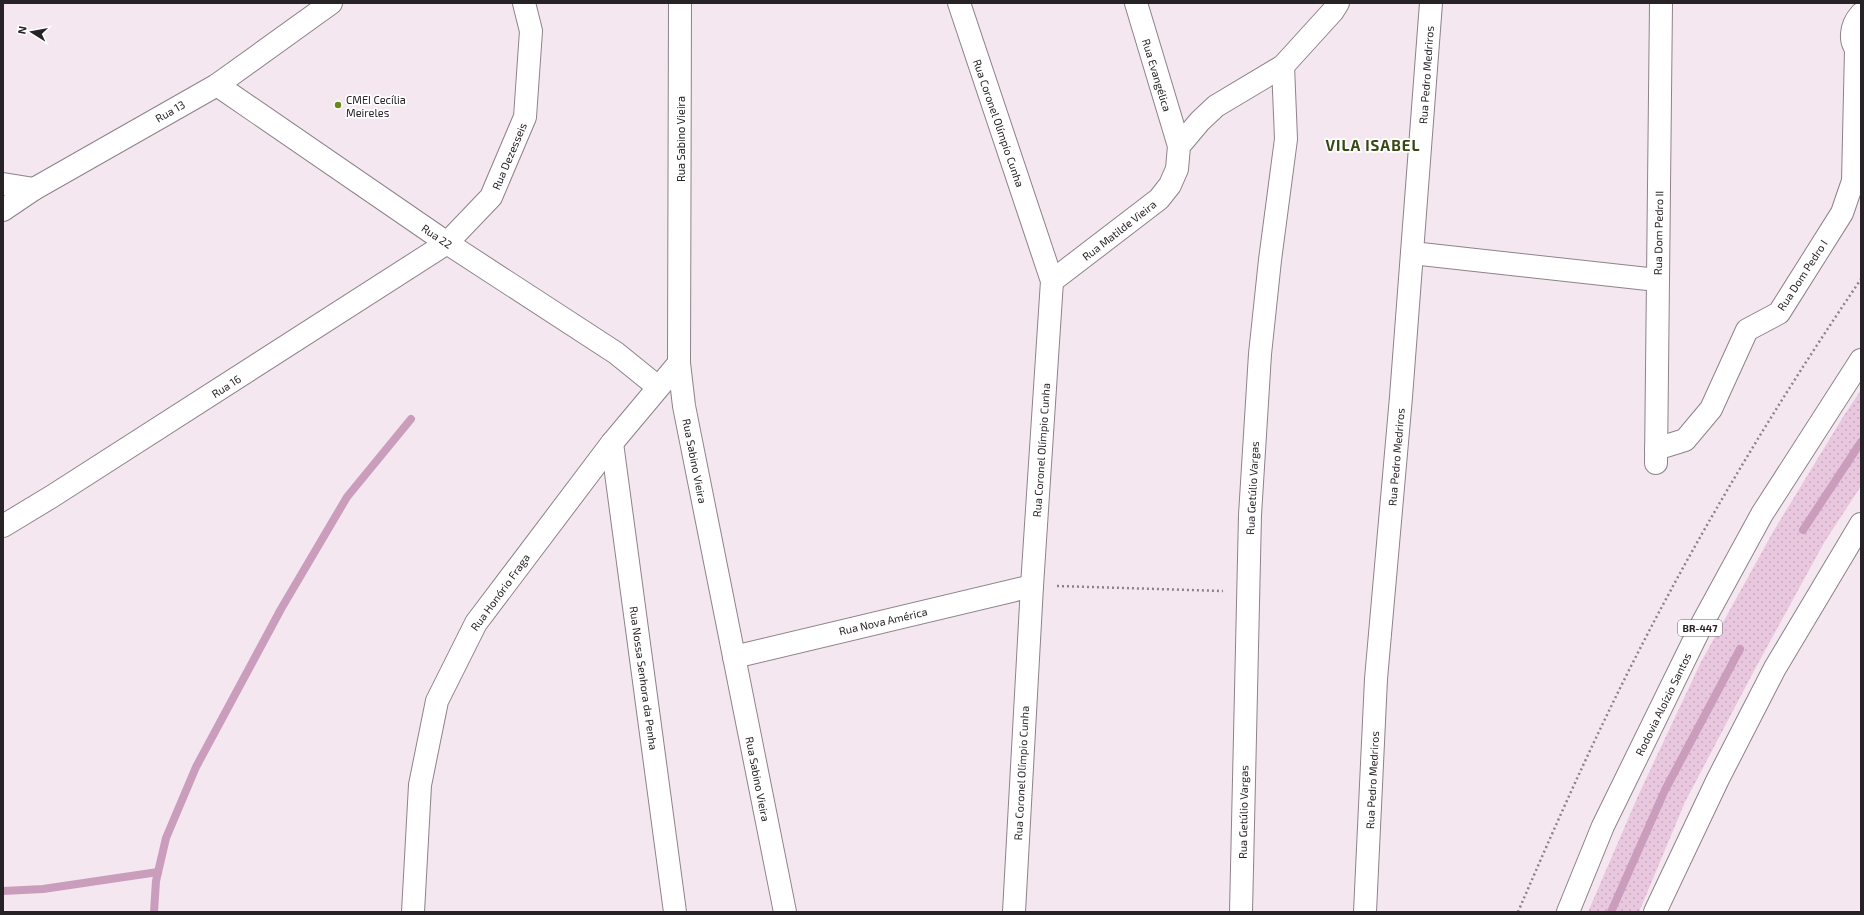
<svg xmlns="http://www.w3.org/2000/svg" width="1864" height="915" viewBox="0 0 1864 915" font-family="'Exo 2',sans-serif">
  <defs>
    <pattern id="grass-dots" width="8" height="8" patternUnits="userSpaceOnUse"><rect width="8" height="8" fill="#e9c7df"/><path d="M2 2h.1M6 6h.1" fill="none" stroke="#c8abbf" stroke-width="1.8" stroke-linecap="round"/></pattern>
  </defs>
  <rect width="100%" height="100%" fill="#f4e7f0"/>
  <path fill="url(#grass-dots)" d="M1861 390V486L1825 541 1756 667 1685 802 1639 912H1588L1638 796 1701 662 1773 532 1843 417Z"/>
  <g fill="none" stroke-linecap="round" stroke-linejoin="round">
    <g stroke="#ca9dbd" stroke-width="8">
      <path d="M1803 530 1861 442"/>
      <path d="M3 891 43 889 158 872"/>
      <path d="M154 912 156 881 166 838 196 767 281 609 347 497 411 419"/>
      <path d="M1611 912 1665 790 1740 649"/>
    </g>
    <defs>
      <g id="minor">
        <path d="M680 3 679 363 684 406 785 912"/>
        <path d="M959 3 1052 281 1032 586 1014 912"/>
        <path d="M1136 3 1179 146"/>
        <path d="M1861 14C1851 25 1847 43 1861 53"/>
        <path d="M217 85 447 243 616 353 658 387"/>
        <path d="M3 184 34 189"/>
        <path d="M3 210 34 189 217 85 331 3"/>
        <path d="M1412 253 1657 280"/>
        <path d="M1052 281 1159 199 1170 185 1177 169 1179 146 1200 121 1216 106 1283 66 1333 11 1338 3"/>
        <path d="M612 443 675 912"/>
        <path d="M1656 449 1685 440 1711 409 1747 330 1779 313 1842 213 1853 181 1856 50"/>
        <path d="M1656 463 1661 3"/>
        <path d="M3 526 51 497 447 243 491 197 525 117 531 31 524 3"/>
        <path d="M734 657 1032 586"/>
        <path d="M413 912 420 785 437 701 476 623 612 443 679 363"/>
        <path d="M1241 912 1250 515 1260 354 1270 260 1286 139 1283 66"/>
        <path d="M1365 912 1376 679 1401 397 1431 3"/>
      </g>
      <g id="major">
        <path d="M1568 912 1603 826 1703 622 1762 514 1861 360"/>
        <path d="M1655 912 1718 779 1775 668 1861 524"/>
      </g>
    </defs>
    <use href="#minor" stroke="#8e828a" stroke-width="24"/>
    <use href="#major" stroke="#8e828a" stroke-width="24"/>
    <g stroke="#8c838a" stroke-width="2.5" stroke-dasharray="2 3" stroke-linecap="butt">
      <path d="M1057 586 1223 591"/>
      <path d="M1518 912C1546 847 1575 781 1606 717 1679 565 1766 419 1861 279"/>
    </g>
    <use href="#minor" stroke="#fff" stroke-width="22"/>
    <use href="#major" stroke="#fff" stroke-width="22"/>
  </g>
  <circle fill="#678c16" stroke="#fff" stroke-width="1.5" cx="338" cy="105" r="4"/>
  <g text-anchor="middle" dominant-baseline="central" stroke-width="3.5" stroke-linejoin="round" paint-order="stroke">
    <rect fill="#fff" stroke="#686467" stroke-width="1" x="1678" y="620" width="44" height="16" rx="3"/>
    <g font-size="10" font-weight="bold" fill="#272226">
      <text x="1700" y="628">BR-447</text>
    </g>
    <g font-size="11" fill="#272226" stroke="#fff">
      <text transform="translate(1157 75) rotate(73)">Rua Evangélica</text>
      <text transform="translate(1426 75) rotate(-86)">Rua Pedro Medriros</text>
      <text transform="translate(170 111) rotate(-30)">Rua 13</text>
      <text transform="translate(999 123) rotate(71)">Rua Coronel Olímpio Cunha</text>
      <text transform="translate(680 139) rotate(-90)">Rua Sabino Vieira</text>
      <text transform="translate(509 156) rotate(-67)">Rua Dezesseis</text>
      <text transform="translate(1119 230) rotate(-38)">Rua Matilde Vieira</text>
      <text transform="translate(1658 233) rotate(-89)">Rua Dom Pedro II</text>
      <text transform="translate(437 236) rotate(34)">Rua 22</text>
      <text transform="translate(1802 275) rotate(-57)">Rua Dom Pedro I</text>
      <text transform="translate(226 386) rotate(-33)">Rua 16</text>
      <text transform="translate(1041 450) rotate(-86)">Rua Coronel Olímpio Cunha</text>
      <text transform="translate(1396 457) rotate(-85)">Rua Pedro Medriros</text>
      <text transform="translate(695 461) rotate(79)">Rua Sabino Vieira</text>
      <text transform="translate(1252 488) rotate(-87)">Rua Getúlio Vargas</text>
      <text transform="translate(500 592) rotate(-54)">Rua Honório Fraga</text>
      <text transform="translate(883 621) rotate(-13)">Rua Nova América</text>
      <text transform="translate(644 678) rotate(82)">Rua Nossa Senhora da Penha</text>
      <text transform="translate(1663 704) rotate(-64)">Rodovia Aloízio Santos</text>
      <text transform="translate(1021 773) rotate(-87)">Rua Coronel Olímpio Cunha</text>
      <text transform="translate(758 779) rotate(79)">Rua Sabino Vieira</text>
      <text transform="translate(1372 780) rotate(-87)">Rua Pedro Medriros</text>
      <text transform="translate(1243 812) rotate(-89)">Rua Getúlio Vargas</text>
    </g>
    <g font-size="11" fill="#272226" stroke="#fff" text-anchor="start">
      <text x="346" y="99">CMEI Cecília<tspan x="346" dy="13">Meireles</tspan></text>
    </g>
    <g font-size="15" font-weight="bold" letter-spacing="1" fill="#364914" stroke="#fff">
      <text x="1373" y="145">VILA ISABEL</text>
    </g>
  </g>
  <rect width="1864" height="915" fill="none" stroke="#272226" stroke-width="8"/>
  <g transform="translate(32 32) rotate(281)" stroke="#ffffff" stroke-width="3" paint-order="stroke">
  <path d="M0-3L7 15L0 10L-7 15Z" fill="#272226"/>
  <text y="-6" font-size="11" font-weight="bold" text-anchor="middle" fill="#272226">N</text>
  </g>
</svg>
